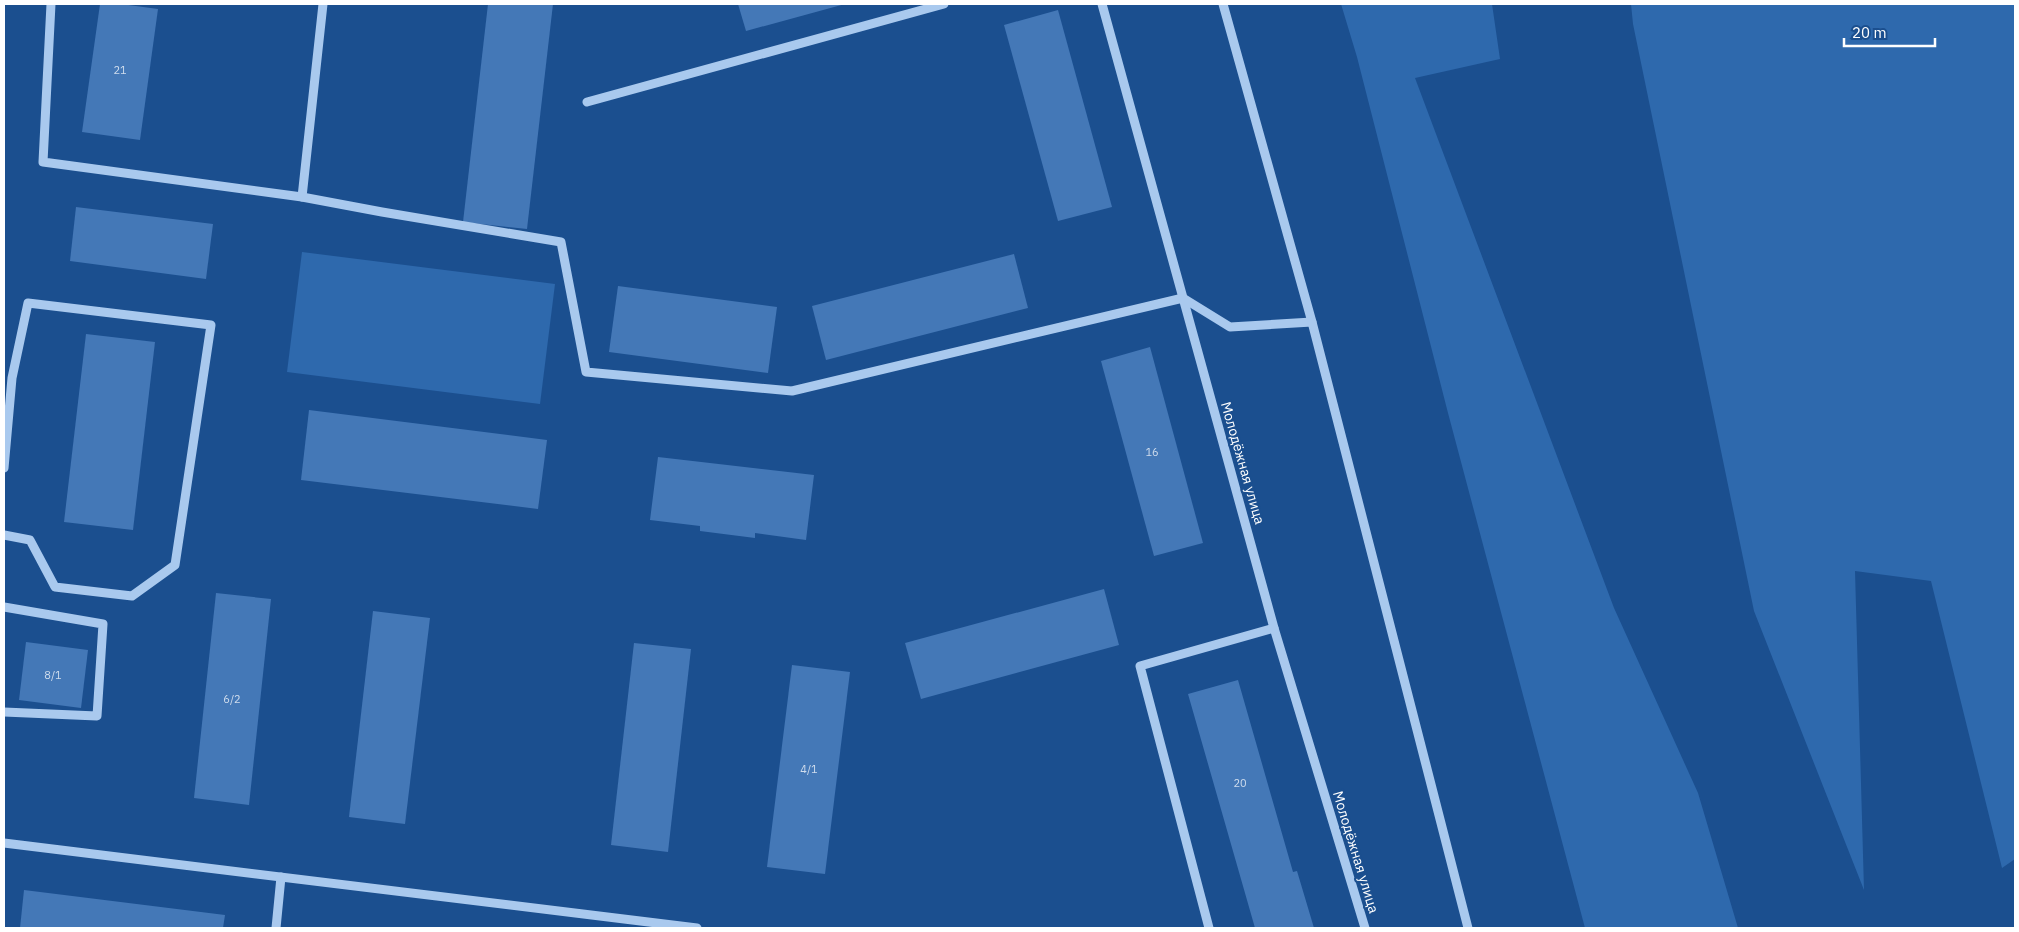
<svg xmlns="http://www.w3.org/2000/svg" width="2019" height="932" viewBox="0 0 2019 932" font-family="'IBM Plex Sans',sans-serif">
  <rect width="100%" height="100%" fill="#1b4f8f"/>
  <g fill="#2e69ad">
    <path d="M1341 4H1492L1500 59 1415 78 1614 608 1698 793 1738 928H1585L1448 413 1357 57Z"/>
    <path d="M1631 4H2015V859L2002 868 1931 581 1855 571 1864 890 1754 611 1633 24Z"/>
    <path d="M302 252 555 284 540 404 287 372Z"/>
  </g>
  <g fill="#4478b7">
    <path d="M100 4H121L158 9 140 140 82 132Z"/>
    <path d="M488 4H553L527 229 463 222Z"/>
    <path d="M738 4H845L746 31Z"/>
    <path d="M1058 10 1112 207 1058 221 1004 25Z"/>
    <path d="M76 207 213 224 206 279 70 261Z"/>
    <path d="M1014 254 1028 308 826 360 812 306Z"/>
    <path d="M618 286 777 307 768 373 609 352Z"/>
    <path d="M86 334 155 342 133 530 64 522Z"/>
    <path d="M1150 347 1203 543 1154 556 1101 361Z"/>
    <path d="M309 410 547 440 538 509 301 480Z"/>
    <path d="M658 457 814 475 806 540 755 533V538L700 531V526L650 520Z"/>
    <path d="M1104 589 1119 645 921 699 905 643Z"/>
    <path d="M216 593 271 599 249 805 194 798Z"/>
    <path d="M373 611 430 618 405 824 349 817Z"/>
    <path d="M26 642 88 650 81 708 19 700Z"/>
    <path d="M634 643 691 649 668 852 611 845Z"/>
    <path d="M792 665 850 672 825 874 767 867Z"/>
    <path d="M1238 680 1293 872 1297 871 1314 928H1255L1188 694Z"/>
    <path d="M24 890 225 915 223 928H20Z"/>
  </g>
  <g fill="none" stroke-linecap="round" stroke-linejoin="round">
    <g stroke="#a9c9ee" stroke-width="9">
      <path d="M51 4 43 162 302 197 382 212 561 242 586 372 792 391 1183 298 1230 327 1312 322"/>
      <path d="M1102 4 1274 628 1365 928"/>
      <path d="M1223 4 1312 322 1468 928"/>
      <path d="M587 102 944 4"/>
      <path d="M302 197 323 4"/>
      <path d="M4 468 12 378 28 303 211 325 175 565 132 596 55 587 30 540 4 535"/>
      <path d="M4 607 103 624 97 716 4 712"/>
      <path d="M4 843 697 928"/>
      <path d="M276 928 281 877"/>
      <path d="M1209 928 1140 666 1274 628"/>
    </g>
  </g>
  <g text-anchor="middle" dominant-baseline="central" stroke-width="4.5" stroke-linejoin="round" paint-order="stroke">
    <g font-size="11" fill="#d0dded">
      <text x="120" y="70">21</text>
      <text x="1152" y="452">16</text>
      <text x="53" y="675">8/1</text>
      <text x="232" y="699">6/2</text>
      <text x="809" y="769">4/1</text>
      <text x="1240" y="783">20</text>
    </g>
    <g font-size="14" fill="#fff" stroke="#1b4f8f">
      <text transform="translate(1243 463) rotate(74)">Молодёжная улица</text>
      <text transform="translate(1356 852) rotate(73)">Молодёжная улица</text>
    </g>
  </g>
  <rect width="2019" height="932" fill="none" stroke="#ffffff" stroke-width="10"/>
  <path d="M1844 38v8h91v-8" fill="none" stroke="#ffffff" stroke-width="2.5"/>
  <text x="1852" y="38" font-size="15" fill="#ffffff" stroke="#1b4f8f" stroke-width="4" paint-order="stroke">20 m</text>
</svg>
